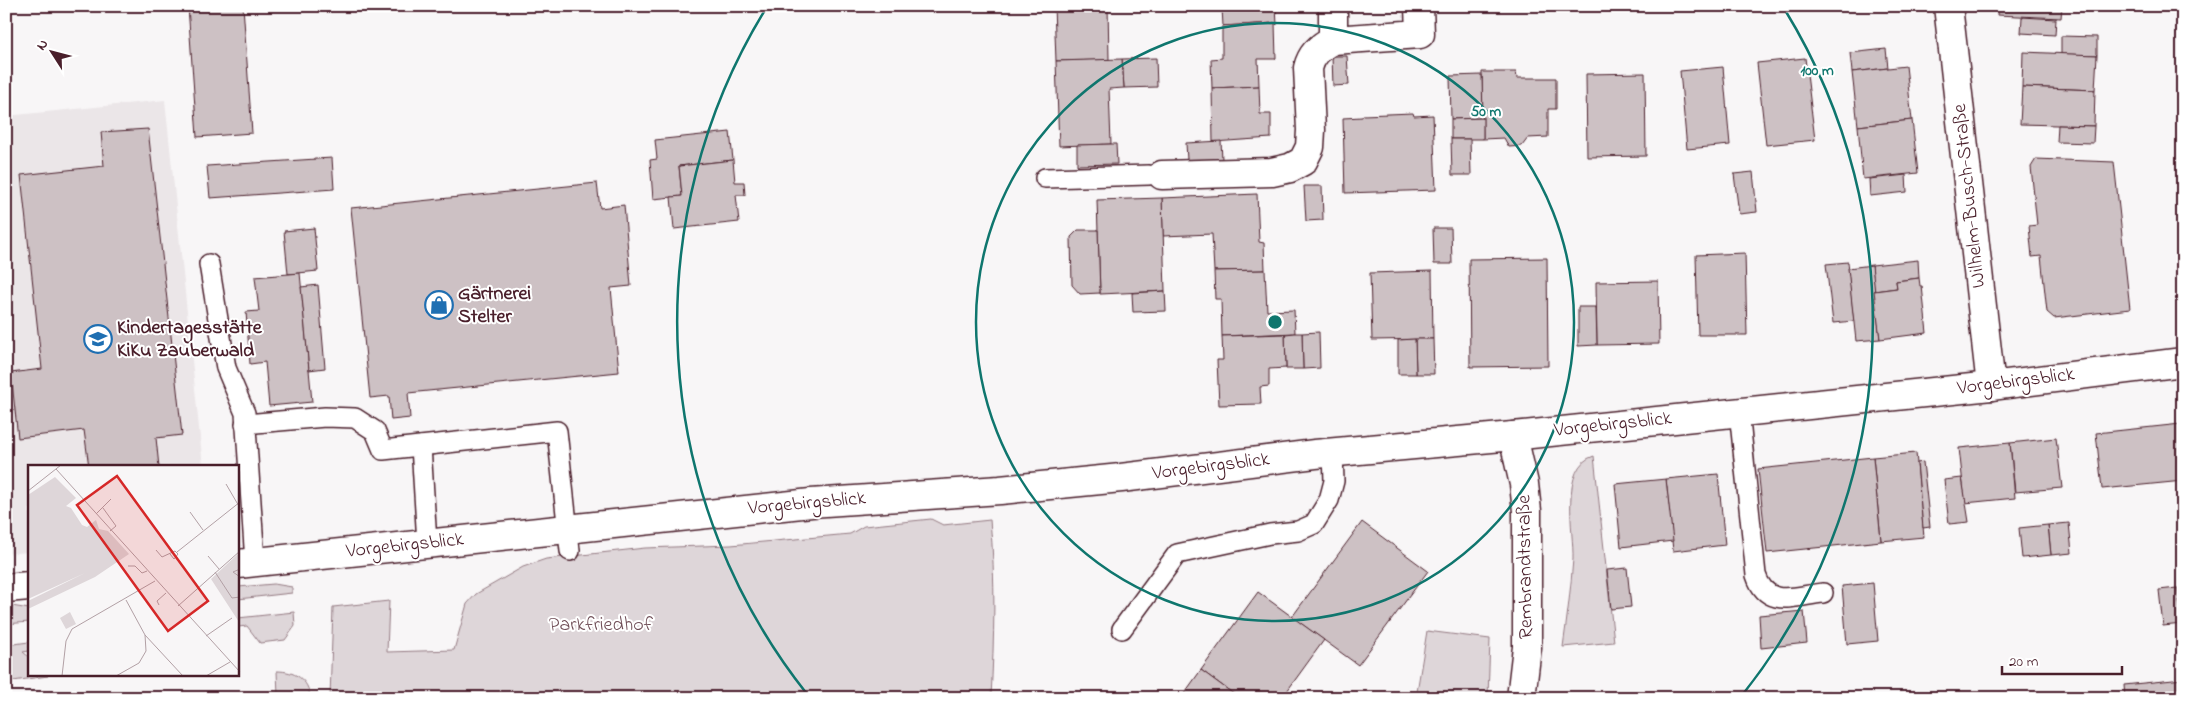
<svg xmlns="http://www.w3.org/2000/svg" width="2189" height="704" viewBox="0 0 2189 704" font-family="'Indie Flower',sans-serif">
  <rect width="100%" height="100%" fill="#f8f6f7"/>
  <filter id="ink" filterUnits="userSpaceOnUse"><feTurbulence type="fractalNoise" baseFrequency=".02" numOctaves="2"/><feDisplacementMap in="SourceGraphic" scale="10" xChannelSelector="R" yChannelSelector="G"/><feConvolveMatrix kernelMatrix="1 2 1 2 8 2 1 2 1" color-interpolation-filters="sRGB"/></filter>
  <g filter="url(#ink)">
    <path fill="#ebe6e8" d="M165 100 203 466 29 467V552L6 554V116Z"/>
    <g fill="#ded6d9" stroke="#947a82">
      <path d="M1594 456 1614 642 1563 647C1567 618 1571 588 1573 559 1574 532 1559 466 1594 456Z"/>
      <path d="M931 519 943 525 990 520C996 579 994 639 991 698H330L333 607 389 601 387 652 454 650 467 604 476 594 523 567 546 559 645 548 731 545 850 534 864 526Z"/>
      <path d="M274 584 292 587V593L238 599V587Z"/>
      <path d="M6 605 29 609V622L6 624Z"/>
      <path d="M294 612 295 626 285 640 260 643 247 626 238 627V618Z"/>
      <path d="M1427 631 1490 639 1488 698H1416Z"/>
      <path d="M29 642V651L23 652 29 657V675L48 676 6 682V645Z"/>
      <path d="M277 671C294 671 309 679 310 698H270L278 696Z"/>
      <path d="M1830 691V698H1762Z"/>
    </g>
    <g fill="#cdc1c4" stroke="#4a1f2b">
      <path d="M188 6H243L252 133 197 137Z"/>
      <path d="M1054 6H1108L1109 60 1056 61Z"/>
      <path d="M1276 6 1277 25 1275 23 1223 26 1222 8Z"/>
      <path d="M1998 6H2062L2061 18 1997 15Z"/>
      <path d="M2022 17 2056 19 2055 35 2021 33Z"/>
      <path d="M1275 23 1276 59H1258L1259 86 1212 88 1211 59 1222 58V26Z"/>
      <path d="M2061 36 2097 37V55L2061 54Z"/>
      <path d="M1886 49 1888 68 1852 72 1850 53Z"/>
      <path d="M2023 52 2097 55 2095 90 2022 87Z"/>
      <path d="M1332 56H1347L1349 85 1333 86Z"/>
      <path d="M1156 58 1157 87 1124 88 1122 59Z"/>
      <path d="M1805 58 1815 140 1766 145 1757 63Z"/>
      <path d="M1122 59 1124 88 1109 89 1111 144 1059 146 1056 61Z"/>
      <path d="M1906 66 1912 120 1858 126 1852 72Z"/>
      <path d="M1723 67 1730 145 1687 149 1680 71Z"/>
      <path d="M1482 72H1516L1517 78H1556V109H1548V137L1528 138 1522 146 1509 147 1504 138 1483 139Z"/>
      <path d="M1645 73 1646 156 1587 157 1586 74Z"/>
      <path d="M1482 75 1483 118 1451 119 1450 76Z"/>
      <path d="M1259 86 1260 114H1271V138L1213 142 1212 88Z"/>
      <path d="M2022 87 2095 90 2094 126 2020 124Z"/>
      <path d="M1413 113 1414 116 1433 115 1436 190 1345 193 1343 118 1362 117 1363 115Z"/>
      <path d="M1483 118V139H1451V119Z"/>
      <path d="M1912 120 1918 173 1863 179 1858 126Z"/>
      <path d="M2058 125 2094 126 2093 143 2057 142Z"/>
      <path d="M148 129 182 435 156 438 159 467H89L84 430 18 438 11 373 42 369 21 175 104 166 101 132Z"/>
      <path d="M730 132 733 160 679 166 682 196 653 199 650 160 657 159 655 140Z"/>
      <path d="M1451 139H1470L1471 175H1452Z"/>
      <path d="M1221 141 1222 159 1187 160 1186 143Z"/>
      <path d="M1111 144H1116L1117 164 1077 165V145Z"/>
      <path d="M332 158 334 189 210 198 207 166Z"/>
      <path d="M2036 159 2114 162 2130 309 2054 318 2047 312 2041 256 2032 257 2029 226 2037 225 2031 167Z"/>
      <path d="M733 160 735 182H744L745 195H736L739 222 674 229 671 197 682 196 679 166Z"/>
      <path d="M1753 172 1757 212 1739 214 1734 174Z"/>
      <path d="M1906 175 1907 192 1870 196 1869 179Z"/>
      <path d="M597 183 600 208 624 205 631 286 611 288 619 372 408 393 410 418 391 420 389 396 370 398 351 208Z"/>
      <path d="M1304 186H1322L1323 220 1306 221Z"/>
      <path d="M1257 194 1259 242 1264 243 1265 270 1214 271 1212 234 1163 236 1162 198Z"/>
      <path d="M1162 198 1165 291 1100 294 1097 200Z"/>
      <path d="M314 228 318 271 288 274 284 231Z"/>
      <path d="M1433 228H1451L1452 264H1434Z"/>
      <path d="M1078 230H1098L1100 293 1080 294 1072 285 1071 237Z"/>
      <path d="M1745 253 1747 335H1698L1696 255Z"/>
      <path d="M1547 258 1548 366 1470 367 1469 259Z"/>
      <path d="M1918 260 1919 278 1896 281 1897 288 1874 291 1872 265Z"/>
      <path d="M1848 262 1854 321 1833 323 1826 264Z"/>
      <path d="M1872 265 1880 339 1856 341 1848 268Z"/>
      <path d="M1265 270 1267 311 1294 310 1295 333 1222 336 1221 299H1215L1214 271Z"/>
      <path d="M1432 271 1433 339 1372 340 1370 273Z"/>
      <path d="M300 273 312 402 269 406 265 362 250 364 246 312 259 311 255 277Z"/>
      <path d="M1919 278 1920 286H1922L1927 333 1880 339 1874 291 1897 288 1896 281Z"/>
      <path d="M1658 281 1659 344 1597 345 1596 282Z"/>
      <path d="M318 285 325 368 309 370 301 287Z"/>
      <path d="M1165 291 1166 311 1133 312 1132 293Z"/>
      <path d="M1578 307H1596L1597 345 1578 346Z"/>
      <path d="M1319 332 1320 368 1303 369 1302 333Z"/>
      <path d="M1295 333H1302L1303 369H1286L1285 334Z"/>
      <path d="M1285 334 1286 368 1269 369V386L1260 387 1261 404 1219 405 1217 360H1223L1222 336Z"/>
      <path d="M1415 339H1433L1434 374H1416Z"/>
      <path d="M1415 339 1416 374H1398V340Z"/>
      <path d="M2181 424 2183 481 2102 489 2096 433Z"/>
      <path d="M2056 438 2062 488 2015 492 2010 443Z"/>
      <path d="M2010 443 2015 498 1965 503 1959 448Z"/>
      <path d="M1916 453 1924 537 1881 541 1873 457Z"/>
      <path d="M1873 457 1881 541 1767 553 1758 469Z"/>
      <path d="M1923 462 1930 527 1923 528 1917 463Z"/>
      <path d="M1718 474 1725 545 1673 551 1666 479Z"/>
      <path d="M1962 478 1969 522 1949 524 1944 480Z"/>
      <path d="M1666 479 1673 541 1621 547 1615 484Z"/>
      <path d="M1362 522 1428 571 1358 665 1292 617Z"/>
      <path d="M2069 523 2072 553 2051 555 2048 525Z"/>
      <path d="M2048 525 2051 555 2022 558 2019 528Z"/>
      <path d="M1627 568 1631 607 1611 609 1607 570Z"/>
      <path d="M1873 583 1878 641 1847 644 1842 586Z"/>
      <path d="M2177 588H2183V623L2182 624Z"/>
      <path d="M2177 588 2182 624 2163 626 2159 590Z"/>
      <path d="M1258 592 1324 640 1282 698H1239L1201 670Z"/>
      <path d="M1804 611 1807 643 1761 648 1759 615Z"/>
      <path d="M1201 670 1239 698H1181Z"/>
      <path d="M2183 679V698H2125L2124 685Z"/>
    </g>
    <g fill="none" stroke-linecap="round" stroke-linejoin="round">
      <defs>
        <g id="service">
          <path d="M1045 178 1149 175"/>
          <path d="M209 264 226 368 245 413 255 562"/>
          <path d="M1739 411 1756 575C1767 609 1794 596 1823 593"/>
          <path d="M245 424 325 417 355 418 375 431 383 450 557 431 570 551"/>
          <path d="M421 446 427 543"/>
          <path d="M1122 629 1177 554 1270 534 1298 531 1314 524 1329 500 1334 481 1333 453"/>
        </g>
        <g id="minor">
          <path d="M1333 6V40"/>
          <path d="M1948 6 1991 386"/>
          <path d="M1162 175 1272 172 1290 168 1303 161 1310 147 1311 130 1308 68C1311 55 1320 46 1333 40L1420 34 1419 6"/>
          <path d="M1513 436 1524 484 1527 511V647L1521 698"/>
          <path d="M238 564 811 503 1000 490 1121 478 1315 454 1513 436 1991 386 2183 362"/>
          <path d="M6 588 29 586"/>
        </g>
      </defs>
      <use href="#service" stroke="#4a1f2b" stroke-width="22"/>
      <use href="#minor" stroke="#4a1f2b" stroke-width="31"/>
      <use href="#service" stroke="#fff" stroke-width="19"/>
      <use href="#minor" stroke="#fff" stroke-width="28"/>
    </g>
  </g>
  <g fill="none" stroke="#0f766e" stroke-width="2.5">
    <circle cx="1275" cy="322" r="299"/>
    <path d="M807 694A598 598 0 0 1 765 10M1785 10A598 598 0 0 1 1743 694"/>
  </g>
  <defs>
    <symbol id="shop-ring" viewBox="-11 -11 22 22"><circle r="9.5" fill="#fff" stroke="#1f6fb2" stroke-width="1.5"/><path d="M-5-2.5h2.3a2.7 3.5 0 0 1 5.4 0H5L5.5 6h-11ZM-1.5-2.5h3a1.5 2.3 0 0 0-3 0Z" fill="#1f6fb2"/></symbol>
    <symbol id="school-ring" viewBox="-11 -11 22 22"><circle r="9.5" fill="#fff" stroke="#1f6fb2" stroke-width="1.5"/><path d="M0-5L7-2L0 1L-7-2ZM-4 1L0 2.5L4 1V4Q0 6-4 4Z" fill="#1f6fb2"/></symbol>
  </defs>
  <g fill-rule="evenodd">
    <use href="#shop-ring" x="423" y="289" width="32" height="32"/>
    <use href="#school-ring" x="82" y="323" width="32" height="32"/>
  </g>
  <g text-anchor="middle" dominant-baseline="central" stroke-width="4" stroke-linejoin="round" paint-order="stroke">
    <g font-size="20" fill="#4a1f2b" stroke="#fff">
      <text transform="translate(1970 196) rotate(-96)">Wilhelm-Busch-Straße</text>
      <text transform="translate(2016 382) rotate(-7)">Vorgebirgsblick</text>
      <text transform="translate(1613 425) rotate(-6)">Vorgebirgsblick</text>
      <text transform="translate(1211 467) rotate(-7)">Vorgebirgsblick</text>
      <text transform="translate(807 504) rotate(-5)">Vorgebirgsblick</text>
      <text transform="translate(405 546) rotate(-6)">Vorgebirgsblick</text>
      <text transform="translate(1526 567) rotate(-91)">Rembrandtstraße</text>
    </g>
    <g font-size="20" font-weight="bold" fill="#4a1f2b" stroke="#fff" text-anchor="start">
      <text x="458" y="294">Gärtnerei<tspan x="458" dy="23">Stelter</tspan></text>
      <text x="117" y="328">Kindertagesstätte<tspan x="117" dy="23">KiKu Zauberwald</tspan></text>
    </g>
    <g font-size="20" fill="#6f4d56" stroke="#fff">
      <text x="601" y="625">Parkfriedhof</text>
    </g>
  </g>
  <g transform="translate(28 465)">
    <rect width="211" height="211" fill="#f8f6f7"/>
    <path d="M27 12 48 33 38 41 43 43 54 60 59 62 68 55 71 64 80 66 101 89 67 112 0 144V136L57 108 0 134V30ZM211 88V157L183 114ZM42 147 48 159 38 164 32 153Z" fill="#ded6d9"/>
    <path fill="none" stroke="#b2a0a5" stroke-width="1" d="M28 4 212 207M198 19 212 43M0 26 33 0M75 43 88 61 82 66M162 47 175 65M68 49 83 34M128 85 134 92 147 86 150 89 146 94 142 89M149 87 212 37M180 91 191 104M100 101H107L114 108 119 106M212 104 205 107 212 112M187 107 204 133 212 132M131 140 129 136 138 128M150 141 212 86M117 170 155 211M178 171 204 153M34 211 38 176 44 164 127 116M88 211 111 198 118 186 117 170 98 135M178 211 202 197"/>
    <path fill="#d62828" fill-opacity="0.15" stroke="#d62828" stroke-width="2.5" d="M89 11 180 136 140 166 49 40Z"/>
    <rect width="211" height="211" fill="none" stroke="#4a1f2b" stroke-width="2.5"/>
  </g>
  <circle cx="1275" cy="322" r="8" fill="#0f766e" stroke="#fff" stroke-width="2.5"/>
  <g font-size="15" text-anchor="middle" font-weight="bold" fill="#0f766e" stroke="#fff" stroke-width="4" stroke-linejoin="round" paint-order="stroke">
    <text x="1817" y="75">100 m</text>
    <text x="1486" y="116">50 m</text>
  </g>
  <rect width="2189" height="704" fill="none" stroke="#fff" stroke-width="25"/>
  <rect x="12" y="12" width="2164" height="679" fill="none" stroke="#4a1f2b" stroke-width="2" filter="url(#ink)"/>
  <g transform="translate(52 52) rotate(306)" stroke="#ffffff" stroke-width="4" paint-order="stroke">
  <path d="M0-4L9 19L0 12L-9 19Z" fill="#4a1f2b"/>
  <text y="-8" font-size="14" font-weight="bold" text-anchor="middle" fill="#4a1f2b">N</text>
  </g>
  <path d="M2002 666v8h120v-8" fill="none" stroke="#4a1f2b" stroke-width="2.5"/>
  <text x="2009" y="666" font-size="15" fill="#4a1f2b" stroke="#ffffff" stroke-width="4" paint-order="stroke">20 m</text>
</svg>
